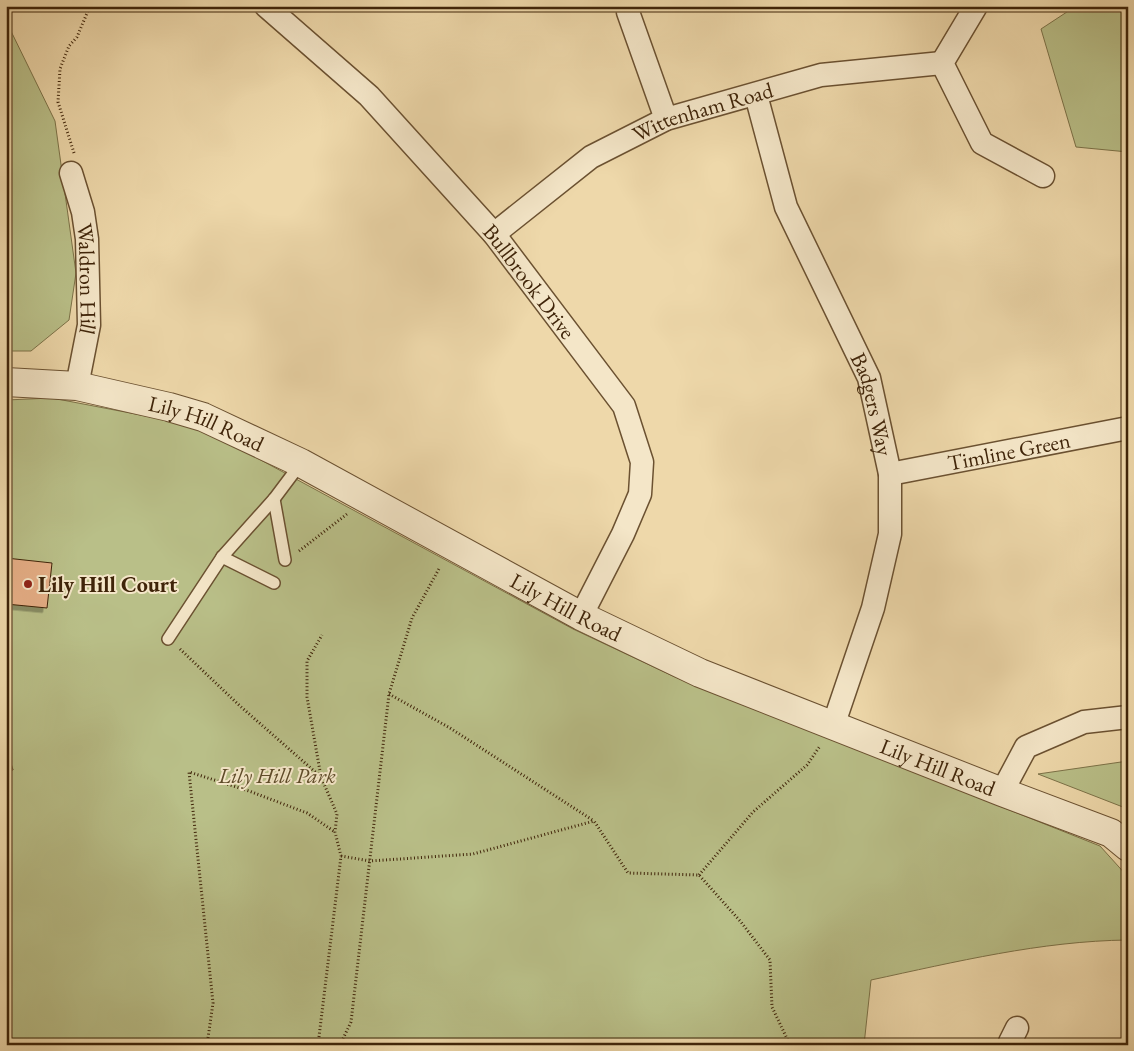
<svg xmlns="http://www.w3.org/2000/svg" width="1134" height="1051" viewBox="0 0 1134 1051" font-family="'EB Garamond',serif">
  <defs>
    <filter id="shadow"><feDropShadow dx="-4.5" dy="4.5" stdDeviation="0" flood-color="#0004"/></filter>
  </defs>
  <rect width="100%" height="100%" fill="#eed8aa"/>
  <filter id="stains"><feTurbulence type="fractalNoise" baseFrequency=".004" numOctaves="4"/><feColorMatrix values="0 0 0 0 .2 0 0 0 0 .09 0 0 0 0 .02 0 0 0 .5 -.17"/></filter>
  <radialGradient id="worn" r=".72"><stop offset=".6" stop-color="#630" stop-opacity="0"/><stop offset="1" stop-color="#630" stop-opacity=".3"/></radialGradient>
  <g fill="#b9bf88" stroke="#7c7248">
    <path d="M1076 6H1128V152L1076 147 1041 29Z"/>
    <path d="M6 21 55 121 76 273 69 320 31 351H6Z"/>
    <path d="M52 398 198 426 573 629 675 677 1100 846 1128 877V940C1041 941 955 962 871 980L864 1045H6V400Z"/>
    <path d="M1128 761V809L1038 774Z"/>
  </g>
  <g fill="#e5ae86" stroke="#3f2409" filter="url(#shadow)">
    <path d="M6 558 52 563 47 608 6 604Z"/>
    <path d="M6 746 13 770 6 772Z"/>
  </g>
  <g fill="none" stroke-linecap="round" stroke-linejoin="round">
    <defs>
      <g id="service">
        <path d="M274 499 285 560"/>
        <path d="M222 557 274 583"/>
        <path d="M168 639 222 557 274 499 301 463"/>
      </g>
      <g id="minor">
        <path id="s1" d="M266 6 369 96 494 234 624 406 642 462 640 494 623 534 581 616"/>
        <path d="M630 6 628 12 666 119"/>
        <path d="M976 6 942 63 982 143 1043 176"/>
        <path id="s2" d="M756 95 786 207 869 378 890 474V534L873 608 833 726"/>
        <path id="s3" d="M71 173 83 212 87 239 89 325 77 386"/>
        <path id="s4" d="M494 234 591 157 666 119 821 75 942 63"/>
        <path id="s5" d="M890 474 1128 428"/>
        <path d="M1002 792 1026 747 1084 722 1128 717"/>
        <path d="M1010 1042 1017 1028"/>
      </g>
      <g id="tertiary">
        <path id="s6" d="M6 382 77 386 169 407 203 417 301 463 581 616 700 673 1002 792 1111 833 1128 847"/>
      </g>
    </defs>
    <use href="#service" stroke="#6b5131" stroke-width="14"/>
    <use href="#minor" stroke="#6b5131" stroke-width="25"/>
    <use href="#tertiary" stroke="#6b5131" stroke-width="30"/>
    <g stroke="#3f2409" stroke-width="3" stroke-dasharray="1 2.5" stroke-linecap="butt">
      <path d="M74 153 58 102 60 69 69 46 77 37 90 6"/>
      <path d="M299 551 347 514"/>
      <path d="M180 649 240 706 321 777 337 814 335 832 341 856 318 1045"/>
      <path d="M389 694 450 728 594 821"/>
      <path d="M321 777 307 697V661L322 635"/>
      <path d="M341 856 370 861 473 854 594 821 628 873 699 875 741 922 770 960 772 1007 790 1045"/>
      <path d="M699 875 753 812 807 765 820 746"/>
      <path d="M207 1045 213 1003 189 772 249 791 307 813 335 832"/>
      <path d="M340 1045 351 1022 389 694 412 618 440 567"/>
    </g>
    <use href="#service" stroke="#f4e6c8" stroke-width="11"/>
    <use href="#minor" stroke="#f4e6c8" stroke-width="22"/>
    <use href="#tertiary" stroke="#f4e6c8" stroke-width="28"/>
  </g>
  <circle fill="#8f2418" stroke="#f4e6c8" stroke-width="2" cx="28" cy="584" r="5"/>
  <g text-anchor="middle" dominant-baseline="central" stroke-width="4" stroke-linejoin="round" paint-order="stroke">
    <g font-size="22" fill="#3f2409" stroke="#f4e6c8">
      <text stroke="none"><textPath href="#s4" startOffset="245">Wittenham Road</textPath></text>
      <text stroke="none"><textPath href="#s3" startOffset="108">Waldron Hill</textPath></text>
      <text stroke="none"><textPath href="#s1" startOffset="382">Bullbrook Drive</textPath></text>
      <text stroke="none"><textPath href="#s2" startOffset="332">Badgers Way</textPath></text>
      <text stroke="none"><textPath href="#s6" startOffset="206">Lily Hill Road</textPath></text>
      <text stroke="none"><textPath href="#s5" startOffset="121">Timline Green</textPath></text>
      <text stroke="none"><textPath href="#s6" startOffset="611">Lily Hill Road</textPath></text>
      <text stroke="none"><textPath href="#s6" startOffset="1016">Lily Hill Road</textPath></text>
    </g>
    <g font-size="22" font-weight="bold" fill="#3f2409" stroke="#f4e6c8" text-anchor="start">
      <text x="38" y="584">Lily Hill Court</text>
    </g>
    <g font-size="22" font-style="italic" fill="#5e4b29" stroke="#f4e6c8">
      <text x="277" y="775">Lily Hill Park</text>
    </g>
  </g>
  <rect width="1134" height="1051" fill="none" stroke="#eed8aa" stroke-width="25"/>
  <rect x="8" y="8" width="1119" height="1036" fill="none" stroke="#3f2409" stroke-width="2.5"/>
  <rect x="12" y="12" width="1109" height="1026" fill="none" stroke="#3f2409"/>
  <rect width="100%" height="100%" filter="url(#stains)"/>
  <rect width="100%" height="100%" fill="url(#worn)"/>
</svg>
